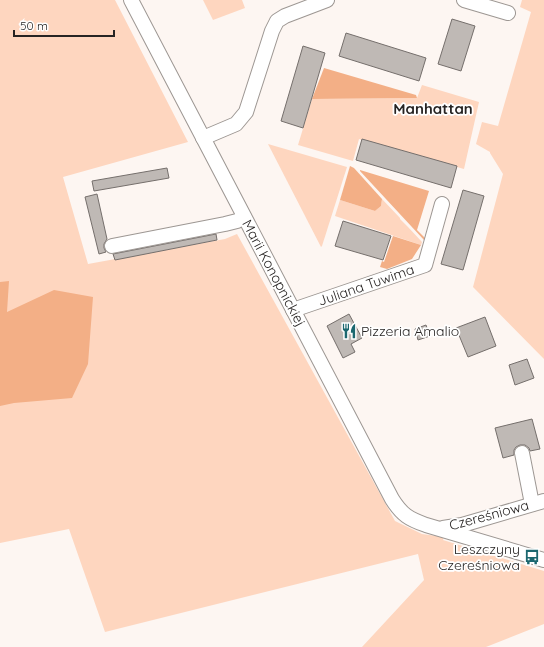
<svg xmlns="http://www.w3.org/2000/svg" width="544" height="647" viewBox="0 0 544 647" font-family="Quicksand,sans-serif">
  <rect width="100%" height="100%" fill="#fdf6f2"/>
  <g fill="#fed6bf">
    <path d="M0 0H115L188 142 63 177 88 264 225 239 237 234 395 521 422 534 444 537 443 540 544 571V624L486 647H362L424 580 418 554 105 632 69 529 0 543Z"/>
    <path d="M203 0H242L245 8 213 20Z"/>
    <path d="M522 0H544V359L473 287 503 174 490 153V152L476 144 482 122 498 126 531 12 520 7Z"/>
    <path d="M422 85 479 102 464 169 359 139 353 161 298 145 312 99 417 98Z"/>
    <path d="M268 144 347 167 322 246 321 247Z"/>
    <path d="M382 199 400 218V219L408 227 422 242 421 245 335 216 340 200 375 211 381 206Z"/>
  </g>
  <g fill="#f3af86">
    <path d="M324 68 416 95 417 98 312 99Z"/>
    <path d="M350 166 354 168 382 199 381 206 375 211 340 200Z"/>
    <path d="M360 170 429 191 417 230 425 238 424 240 360 171Z"/>
    <path d="M393 236 421 245 412 259 387 269 380 267 382 261 384 262Z"/>
    <path d="M9 281 7 312 54 290 93 297 88 364 72 398 14 403 0 406V282Z"/>
  </g>
  <g fill="#bfb9b5" stroke="#756f6c">
    <path d="M452 19 475 26 461 71 438 64Z"/>
    <path d="M346 33 426 58 419 81 339 56Z"/>
    <path d="M303 46 325 53 303 128 281 121Z"/>
    <path d="M362 139 457 166 451 188 356 160Z"/>
    <path d="M167 168 169 178 94 191 92 181Z"/>
    <path d="M463 190 484 196 463 270 441 264Z"/>
    <path d="M97 194 107 239 104 244V248L106 252 99 254 85 197Z"/>
    <path d="M343 221 391 236 383 260 335 246Z"/>
    <path d="M216 234 217 240 115 260 113 254Z"/>
    <path d="M349 314 362 338 351 344 355 352 343 358 327 326Z"/>
    <path d="M485 317 496 346 468 357 456 328Z"/>
    <path d="M426 325 430 336 418 340 415 329Z"/>
    <path d="M527 359 534 378 515 385 509 365Z"/>
    <path d="M532 419 540 449 530 451 529 448 525 445H520L516 447 514 450V455L503 458 495 428Z"/>
  </g>
  <g fill="none" stroke-linecap="round" stroke-linejoin="round">
    <defs>
      <g id="minor">
        <path d="M131 0 392 499C402 515 409 519 426 525L544 560"/>
        <path d="M464 0 508 13"/>
        <path d="M203 138 236 124 246 112 272 31 277 21 285 16 327 0"/>
        <path d="M112 246 225 224 237 221 244 217"/>
        <path d="M293 310 425 265 442 204"/>
        <path d="M522 453 532 504"/>
        <path d="M443 528 462 525 544 501"/>
      </g>
    </defs>
    <use href="#minor" stroke="#9d9793" stroke-width="16"/>
    <use href="#minor" stroke="#fff" stroke-width="14"/>
  </g>
  <defs>
    <symbol id="restaurant-bare" viewBox="-9 -9 18 18"><path d="M-5-6h1v4h1v-4h1v4h1v-4h1v5L-1.5 .5V6h-2V.5L-5-1ZM5-6V6H3V1.5H1.5Q1.5-4 5-6Z" fill="#1b676f" stroke="#fff" stroke-width="2.5" paint-order="stroke"/></symbol>
    <symbol id="bus-bare" viewBox="-9 -9 18 18"><path d="M-5-6H5V4H4V6H2V4H-2V6H-4V4H-5ZM-3.5-4V0h7V-4ZM-3.5 1.2v1.5H-2V1.2ZM2 1.2v1.5H3.5V1.2Z" fill="#1b676f" stroke="#fff" stroke-width="2.5" paint-order="stroke"/></symbol>
  </defs>
  <g fill-rule="evenodd">
    <use href="#restaurant-bare" x="338" y="320" width="22" height="22"/>
    <use href="#bus-bare" x="521" y="546" width="22" height="22"/>
  </g>
  <g text-anchor="middle" dominant-baseline="central" stroke-width="3.5" stroke-linejoin="round" paint-order="stroke">
    <g font-size="14" fill="#272423" stroke="#fff">
      <text transform="translate(274 273) rotate(62)">Marii Konopnickiej</text>
      <text transform="translate(366 285) rotate(-19)">Juliana Tuwima</text>
      <text transform="translate(489 515) rotate(-15)">Czereśniowa</text>
    </g>
    <g font-size="14" fill="#272423" stroke="#fff" text-anchor="start">
      <text x="361" y="331">Pizzeria Amalio</text>
      <text x="520" y="549" text-anchor="end">Leszczyny<tspan x="520" dy="16">Czereśniowa</tspan></text>
    </g>
    <g font-size="15" font-weight="bold" fill="#272423" stroke="#fff">
      <text x="433" y="108">Manhattan</text>
    </g>
  </g>
  <path d="M14 30v6h100v-6" fill="none" stroke="#272423" stroke-width="2"/>
  <text x="20" y="30" font-size="12" fill="#272423" stroke="#ffffff" stroke-width="3" paint-order="stroke">50 m</text>
</svg>
